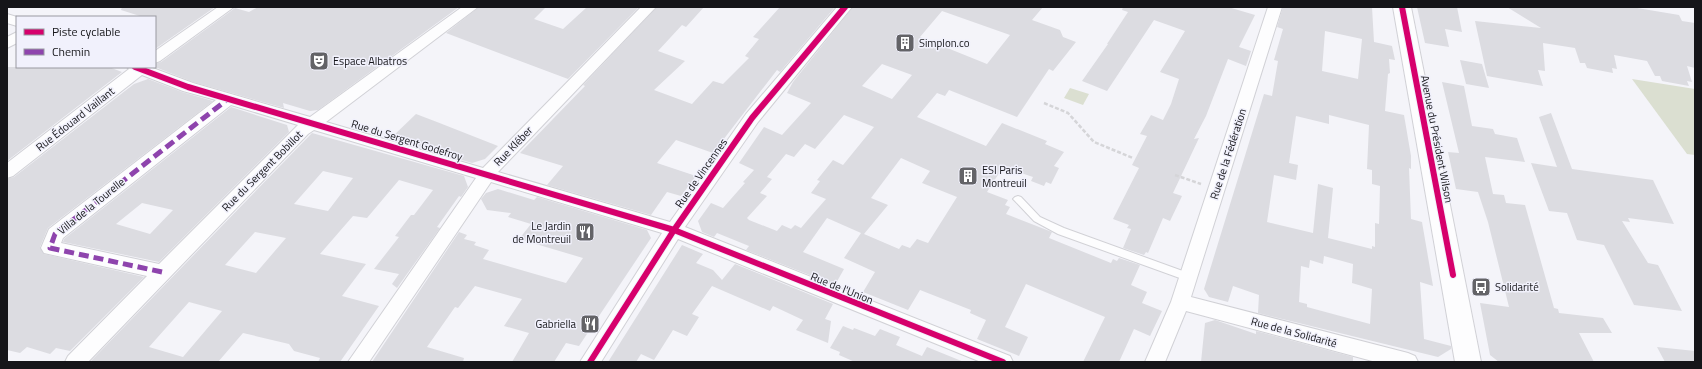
<svg xmlns="http://www.w3.org/2000/svg" width="1702" height="369" viewBox="0 0 1702 369" font-family="'Titillium Web',sans-serif">
  <rect width="100%" height="100%" fill="#f4f4f9"/>
  <g fill="#dbdfd1">
    <path d="M1632 79 1695 89V155L1687 154Z"/>
    <path d="M1070 88 1089 94 1083 105 1064 98Z"/>
  </g>
  <g fill="#dcdce1" fill-rule="evenodd">
    <path d="M122 7H215L155 49V17H143L121 10Z"/>
    <path d="M258 7H459L318 110 310 111 283 103 284 108 193 82 155 67V64L161 62 235 8 249 12Z"/>
    <path d="M479 7H546L534 19 563 29 587 7H639L568 79 446 33Z"/>
    <path d="M657 7H704L686 27 682 25 658 51 685 61 654 90 692 104 713 81 723 84 749 58 745 56 759 39 753 37 780 7H835L780 72 777 70 713 153 676 140 657 163 696 176 681 196 667 192 651 215 547 185 563 166 520 153 585 86 583 85Z"/>
    <path d="M853 7H1043L1032 20 1060 30 1063 37 1076 42 1053 71 1049 69 1017 117 949 90 945 96 937 93 917 117 986 146 1002 123 1047 141 1045 144 1064 152 1054 166 1059 168 1051 184 1046 182 1044 186 1031 181 1033 177 1003 167 987 192 1008 200 1005 205 1010 207 1006 214 1052 232 1049 238 1111 263 1113 259 1117 261 1119 258 1140 265 1131 285 1147 292 1142 303 1162 311 1150 336 1134 329 1119 362H1083L1105 317 1026 284 1005 327 1028 337 1019 356 977 339 986 320 970 313 971 310 920 290 908 310 863 292 875 272 844 258 861 233 827 218 803 252 844 269 835 285 746 250 749 246 717 233 714 237 702 232 698 221 711 203 723 208 745 183 743 182 754 170 739 163 764 127 782 135 811 103 787 93 793 82ZM942 11 1010 35 987 64 920 37ZM882 64 912 75 892 99 862 86ZM844 115 874 127 843 165 833 160 817 180 820 181 811 193 826 199 812 215 801 228 795 225 791 229 782 225 777 231 749 220 747 218 767 196 760 193 772 179 767 177 786 154 794 157 805 144 815 149ZM901 158 930 171 922 183 957 197 928 243 917 239 910 248 902 245 899 249 864 234 888 205 871 198Z"/>
    <path d="M1123 7H1228L1255 15 1239 47 1251 51 1246 66 1228 59 1206 116 1194 139 1199 138 1173 193 1182 196 1170 221 1163 218 1148 253 1146 252 1144 255 1123 248 1131 229 1127 228 1129 225 1113 219 1139 168 1132 165 1147 136 1140 134 1151 115 1163 120 1171 104 1179 79 1160 72 1185 31 1154 20 1107 91 1082 81 1108 44H1107L1128 12 1122 10Z"/>
    <path d="M1283 7H1372L1374 42 1392 46 1395 60 1389 59 1390 73 1388 74 1385 111 1404 115 1411 156V169L1409 168 1411 219 1422 222 1433 286 1420 282 1424 339 1451 346V349L1438 357 1258 313 1259 295 1233 286 1228 302 1209 297 1204 289 1264 94 1272 96 1278 61 1274 60 1283 29 1277 27ZM1325 31 1362 39 1358 79 1322 71ZM1329 115 1369 125 1367 169 1372 170V184L1380 186 1379 224 1375 223V247L1372 246V249L1328 238 1333 188 1318 184 1313 233 1267 222 1274 175 1296 180 1298 165 1289 163 1296 116 1329 124ZM1324 256 1353 264 1352 283 1372 289 1370 324 1307 307V304L1299 302 1301 266 1309 268 1310 260 1323 264Z"/>
    <path d="M1417 7H1457L1462 32 1445 29 1449 47 1425 43Z"/>
    <path d="M1507 7H1631L1679 15 1682 21 1695 23V68L1687 66 1692 82 1687 81 1689 86 1662 81 1660 76H1655L1647 61 1614 55 1617 69 1612 68 1613 73 1587 68 1585 63H1580L1575 48 1543 43 1545 71 1538 70 1543 86 1487 76 1475 21 1541 28Z"/>
    <path d="M1460 60 1482 64 1489 88 1466 84Z"/>
    <path d="M7 67H109L122 72 7 161Z"/>
    <path d="M148 79 182 92 213 101 48 228 40 247 44 254 144 277 70 351 56 348 50 354 27 347 20 353 7 350V179L14 177 134 84Z"/>
    <path d="M1442 82 1464 86 1472 126 1493 129 1495 134 1517 138 1525 162 1485 157 1493 194 1504 195 1506 203 1525 205 1554 308 1558 309 1559 313 1603 318 1612 333H1579L1594 362H1499L1490 355 1480 303 1509 307 1488 222 1478 192 1456 189 1448 152 1459 153Z"/>
    <path d="M231 107 287 125 289 132 159 262 63 242 64 239ZM142 203 173 210 150 234 116 224Z"/>
    <path d="M1551 113 1572 169 1653 180 1674 224 1628 218 1630 222 1622 221 1648 263 1658 265 1682 311 1634 305 1604 245 1577 240 1567 213 1549 211 1531 163 1557 167 1539 117Z"/>
    <path d="M416 114 437 122 498 146 485 159 472 163 390 139Z"/>
    <path d="M312 133 464 176 468 187 461 197 459 196 437 227 440 228 397 288 392 284 399 274 374 269 399 237 395 236 411 215H414L433 190 399 180 367 218 353 216 320 254 366 264 342 296 379 306 340 362H318L320 358 294 351 289 344 243 333 218 362H90ZM323 171 353 178 328 211 294 204ZM255 232 286 238 256 273 225 265ZM189 302 222 311 183 357 149 347Z"/>
    <path d="M498 189 534 200 537 197 647 230 651 238 579 346 566 343 554 362H512L529 333 504 326 522 299 475 286 458 308 455 307 427 347 464 358 463 362H372L459 232 467 235 464 239 476 242 474 245 489 250 483 259 566 283 583 258 519 239 531 224 508 217 511 213 487 210 481 199 486 193Z"/>
    <path d="M682 245 703 254 696 263 713 270 722 280 735 264 833 304 825 319 831 321 828 343 796 330 803 320 773 306 770 311 712 286 692 314 699 317 687 336 673 330 654 360 641 354 636 362H608Z"/>
    <path d="M1215 320 1256 334V331L1353 357V362H1201L1205 323Z"/>
    <path d="M843 326 853 330 854 328 875 336 880 329 900 337 896 345 922 356 927 347 964 362H855L839 355 840 352 830 348Z"/>
    <path d="M1657 347 1695 351V362H1665Z"/>
  </g>
  <g fill="none" stroke-linecap="round" stroke-linejoin="round">
    <defs>
      <path id="service" d="M1018 196 1021 197 1040 217 1064 228 1191 274 1193 277 1191 280 1188 281 1058 234 1034 221 1015 201 1013 199 1015 197Z"/>
      <g id="minor">
        <path d="M218 7H234L160 61 155 63V51Z"/>
        <path d="M462 7H478L326 122 483 168 641 7H656L498 172 670 222 746 114 837 7H852L758 122 685 227 1010 356 1013 362H981L678 239 601 362H580L662 233 491 182 369 362H348L476 178 314 130 308 134 88 362H65L68 356 147 276 44 253 41 248 49 229 216 100 183 91 142 75 13 176 7 178V163L129 69 127 67H150L193 83 310 117ZM231 105 298 125 159 264 61 243 63 238Z"/>
        <path d="M1268 7H1282L1191 297 1408 353 1415 356 1418 362H1376L1186 311 1165 362H1145L1171 302Z"/>
        <path d="M7 14 17 17V26L7 23Z"/>
        <path d="M17 32V43L7 48V37Z"/>
      </g>
      <path id="tertiary" d="M1393 7H1411L1481 362H1455Z"/>
    </defs>
    <use href="#service" stroke="#d1d1d6" stroke-width="2"/>
    <use href="#minor" stroke="#d1d1d6" stroke-width="2"/>
    <use href="#tertiary" stroke="#d1d1d6" stroke-width="2"/>
    <g stroke="#d5d5d8" stroke-width="2.5" stroke-dasharray="4 2" stroke-linecap="butt">
      <path d="M1044 103 1068 113 1094 142 1133 158"/>
      <path d="M1175 175 1201 184"/>
    </g>
    <use href="#service" fill="#fdfdfe" fill-rule="evenodd"/>
    <use href="#minor" fill="#fdfdfe" fill-rule="evenodd"/>
    <use href="#tertiary" fill="#fdfdfe" fill-rule="evenodd"/>
    <path stroke="#8e44ad" stroke-width="5" stroke-dasharray="10 5" stroke-linecap="butt" d="M162 272 50 248 55 234 228 99"/>
    <defs>
      <g id="cycleway">
        <path d="M1402 7 1453 275"/>
        <path d="M135 67 188 87 674 230 1003 362"/>
        <path d="M590 362 674 230 752 118 845 7"/>
      </g>
    </defs>
    <use href="#cycleway" stroke="#f1f1fc" stroke-width="8"/>
    <use href="#cycleway" stroke="#d6006c" stroke-width="6"/>
  </g>
  <defs>
    <symbol id="building-square" viewBox="-11 -11 22 22"><rect x="-9" y="-9" width="18" height="18" rx="4" fill="#636367" stroke="#f1f1fc"/><path d="M-4-6H4V6H1V3H-1V6H-4ZM-2.5-4.3h1.7v1.8h-1.7ZM.8-4.3h1.7v1.8H.8ZM-2.5-1h1.7V.8h-1.7ZM.8-1h1.7V.8H.8Z" fill="#fff"/></symbol>
    <symbol id="theatre-square" viewBox="-11 -11 22 22"><rect x="-9" y="-9" width="18" height="18" rx="4" fill="#636367" stroke="#f1f1fc"/><path d="M-5-5.5Q0-4 5-5.5V0Q5 5 0 6Q-5 5-5 0ZM-3.3-2.5H-1v1.5H-3.3ZM1-2.5H3.3v1.5H1ZM-2.8 1Q0 5.5 2.8 1Z" fill="#fff"/></symbol>
    <symbol id="restaurant-square" viewBox="-11 -11 22 22"><rect x="-9" y="-9" width="18" height="18" rx="4" fill="#636367" stroke="#f1f1fc"/><path d="M-5-6h1v4h1v-4h1v4h1v-4h1v5L-1.5 .5V6h-2V.5L-5-1ZM5-6V6H3V1.5H1.5Q1.5-4 5-6Z" fill="#fff"/></symbol>
    <symbol id="bus-square" viewBox="-11 -11 22 22"><rect x="-9" y="-9" width="18" height="18" rx="4" fill="#636367" stroke="#f1f1fc"/><path d="M-5-6H5V4H4V6H2V4H-2V6H-4V4H-5ZM-3.5-4V0h7V-4ZM-3.5 1.2v1.5H-2V1.2ZM2 1.2v1.5H3.5V1.2Z" fill="#fff"/></symbol>
  </defs>
  <g fill-rule="evenodd">
    <use href="#building-square" x="894" y="32" width="22" height="22"/>
    <use href="#theatre-square" x="308" y="50" width="22" height="22"/>
    <use href="#building-square" x="957" y="165" width="22" height="22"/>
    <use href="#restaurant-square" x="574" y="221" width="22" height="22"/>
    <use href="#bus-square" x="1470" y="276" width="22" height="22"/>
    <use href="#restaurant-square" x="579" y="313" width="22" height="22"/>
  </g>
  <g text-anchor="middle" dominant-baseline="central" stroke-width="3" stroke-linejoin="round" paint-order="stroke">
    <g font-size="11" fill="#151519" stroke="#f1f1fc" text-anchor="start">
      <text x="919" y="43">Simplon.co</text>
      <text x="333" y="61">Espace Albatros</text>
      <text x="982" y="170">ESI Paris<tspan x="982" dy="13">Montreuil</tspan></text>
      <text x="571" y="226" text-anchor="end">Le Jardin<tspan x="571" dy="13">de Montreuil</tspan></text>
      <text x="1495" y="287">Solidarité</text>
      <text x="576" y="324" text-anchor="end">Gabriella</text>
    </g>
    <g font-size="11" fill="#151519" stroke="#f1f1fc">
      <text transform="translate(75 119) rotate(-38)">Rue Édouard Vaillant</text>
      <text transform="translate(1437 139) rotate(79)">Avenue du Président Wilson</text>
      <text transform="translate(407 140) rotate(17)">Rue du Sergent Godefroy</text>
      <text transform="translate(513 146) rotate(-46)">Rue Kléber</text>
      <text transform="translate(1228 154) rotate(-72)">Rue de la Fédération</text>
      <text transform="translate(262 171) rotate(-45)">Rue du Sergent Bobillot</text>
      <text transform="translate(701 173) rotate(-55)">Rue de Vincennes</text>
      <text transform="translate(91 206) rotate(-39)">Villa de la Tourelle</text>
      <text transform="translate(842 288) rotate(22)">Rue de l'Union</text>
      <text transform="translate(1294 332) rotate(15)">Rue de la Solidarité</text>
    </g>
  </g>
  <rect width="1702" height="369" fill="none" stroke="#151519" stroke-width="16"/>
  <rect x="16" y="16" width="140" height="52" fill="#f1f1fc" stroke="#9999a1"/>
  <rect x="24" y="29" width="20" height="6" fill="#d6006c" stroke="#9999a1"/>
  <text x="52" y="36" font-size="12" fill="#151519">Piste cyclable</text>
  <rect x="24" y="49" width="20" height="6" fill="#8e44ad" stroke="#9999a1"/>
  <text x="52" y="56" font-size="12" fill="#151519">Chemin</text>
</svg>
